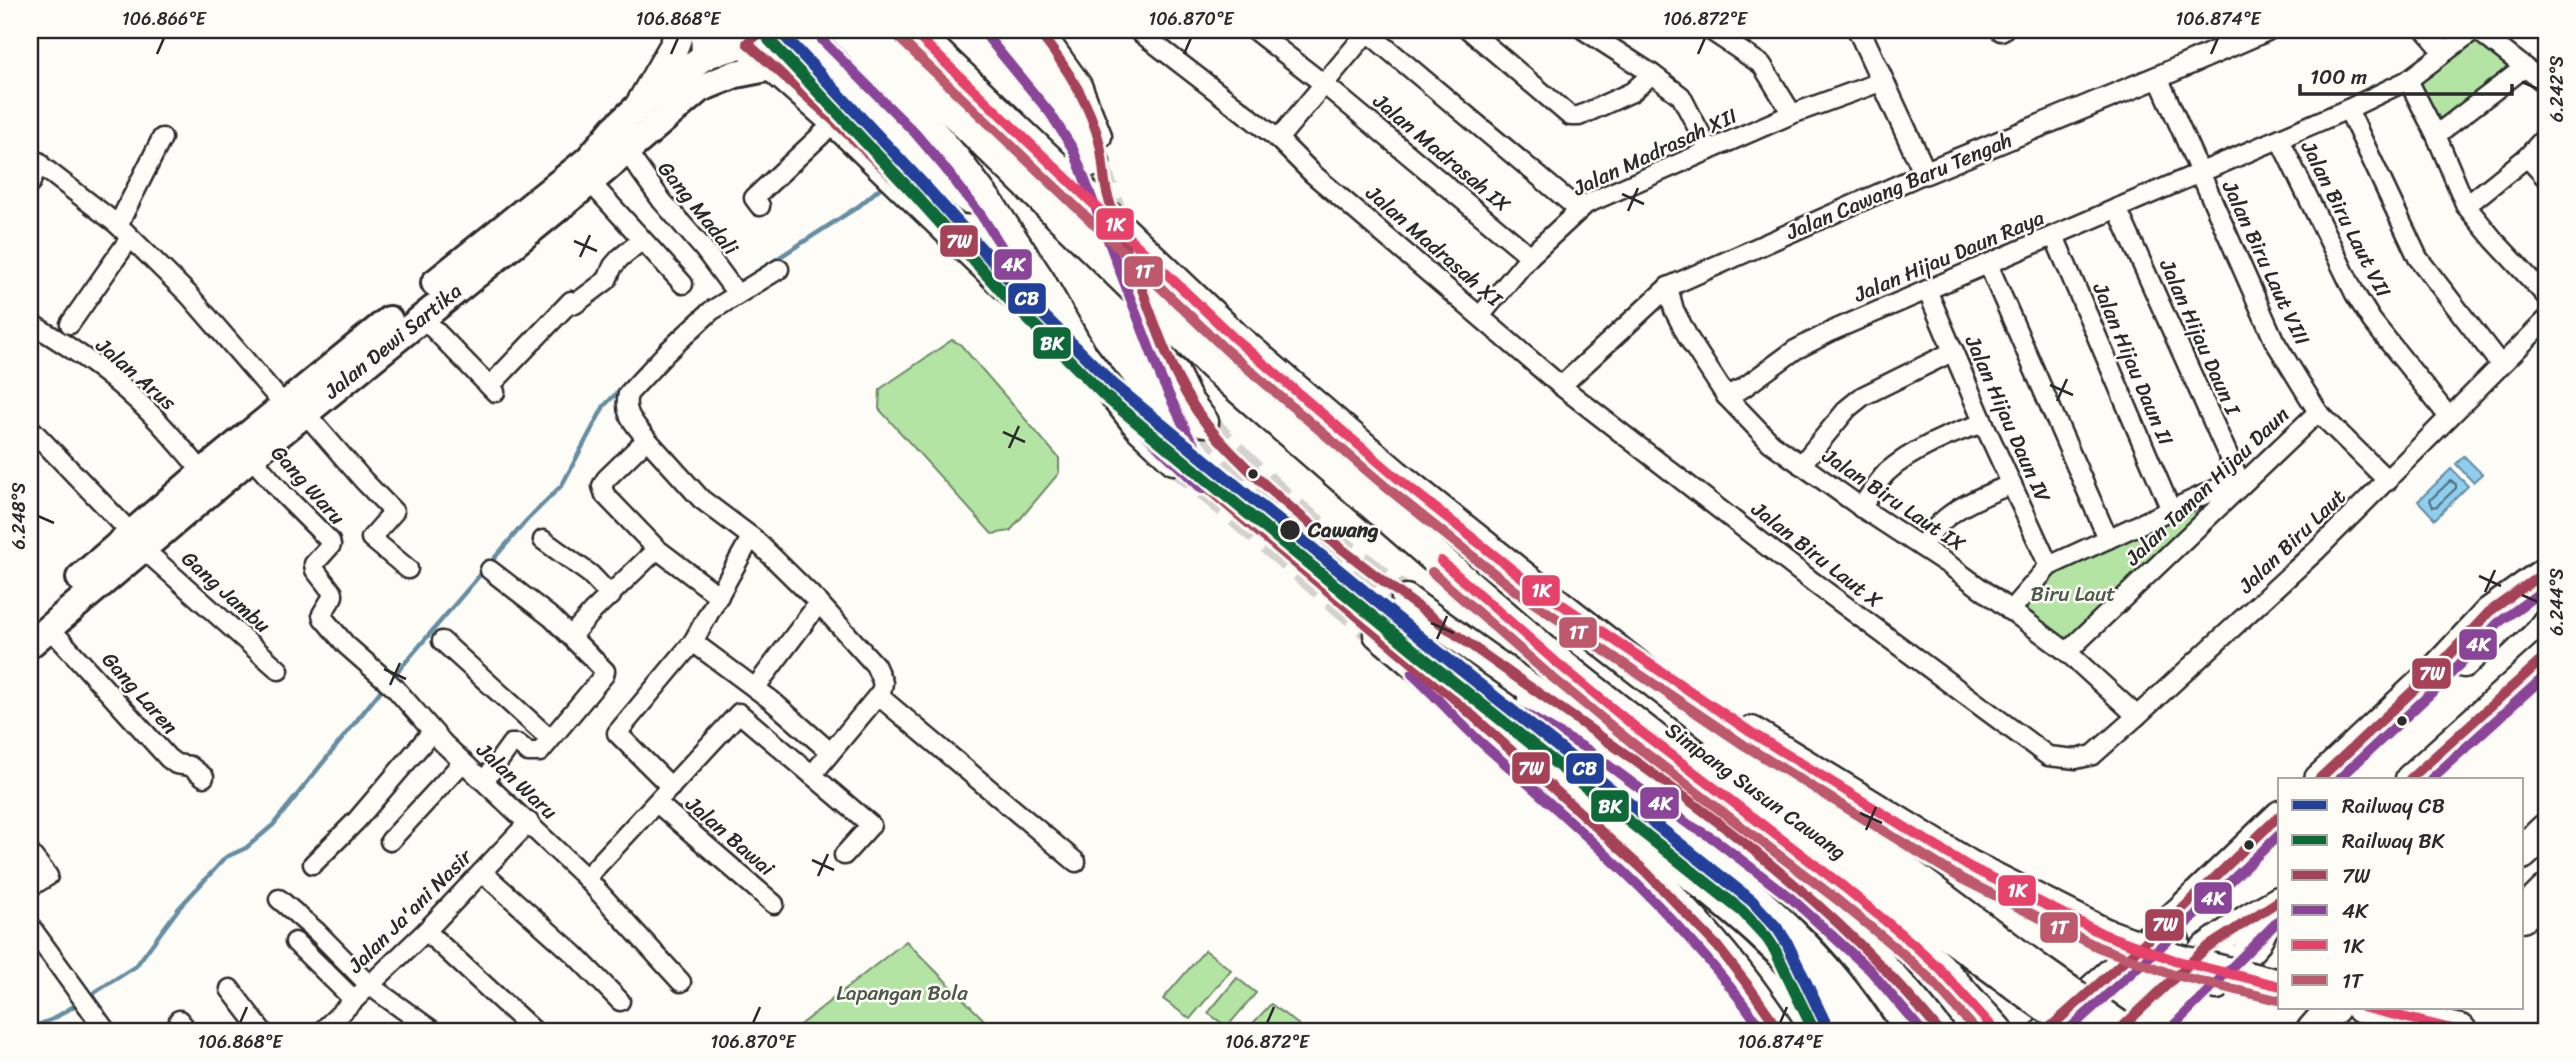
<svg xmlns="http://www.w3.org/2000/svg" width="2576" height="1061" viewBox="0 0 2576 1061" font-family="Sriracha,sans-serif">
  <rect width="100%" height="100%" fill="#fdfcf7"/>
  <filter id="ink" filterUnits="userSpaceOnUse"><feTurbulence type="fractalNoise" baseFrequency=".0143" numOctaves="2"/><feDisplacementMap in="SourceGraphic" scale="14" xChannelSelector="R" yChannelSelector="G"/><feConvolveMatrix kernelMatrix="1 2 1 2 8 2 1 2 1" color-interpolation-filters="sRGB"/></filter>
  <g filter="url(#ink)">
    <g fill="#b3e4a4" stroke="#6f8868" stroke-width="2">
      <path d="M2478 33 2519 67 2438 132 2414 80Z"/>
      <path d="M952 340 960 344 1059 458V473L1010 531 992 534 879 409 880 389Z"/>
      <path d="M2228 494 2064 645 2015 609 2052 569Z"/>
      <path d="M906 941 995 1031H792Z"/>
      <path d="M1205 950 1231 970 1190 1019 1163 999Z"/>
      <path d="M1237 978 1256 993 1227 1027 1208 1013Z"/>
      <path d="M1271 1004 1307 1031H1266L1254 1022Z"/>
    </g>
    <g fill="#8eceef" stroke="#668da1" stroke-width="2">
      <path d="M2464 456 2482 474 2473 482 2456 464Z"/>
      <path d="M2451 469 2468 486 2435 519 2418 501Z"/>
    </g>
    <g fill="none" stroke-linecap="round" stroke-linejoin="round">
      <path stroke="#536c79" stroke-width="2" d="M2450 481 2456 484V488L2437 506 2433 507 2430 500Z"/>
      <g stroke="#668da1" stroke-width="4.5">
        <path d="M1069 37 1078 30"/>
        <path d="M735 286 859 206 880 188"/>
        <path d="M392 678 526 521 562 485 604 406 661 347"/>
        <path d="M86 998 136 966 179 908 226 857 246 848 273 825 386 684"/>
        <path d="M30 1028 53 1019 79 1003"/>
      </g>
      <g stroke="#d3d2ce" stroke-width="28" stroke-dasharray="28 14" stroke-linecap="butt">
        <path d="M1095 162 1119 232 1174 372"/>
        <path d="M1204 422C1262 489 1335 545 1406 599"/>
        <path d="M1174 460 1378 634"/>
      </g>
      <defs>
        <g id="minor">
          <path d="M1137 30 1278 139 1313 174 1561 386 1813 582 2048 756 2076 759 2093 755 2137 716 2317 550 2546 320"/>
          <path d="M1254 30 1325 85 1530 256"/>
          <path d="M1365 30 1579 210"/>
          <path d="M1469 30 1570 116H1579L1632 92 1652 74"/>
          <path d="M1584 30 1652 74 1681 96 1709 150"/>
          <path d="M1710 30 1762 65 1792 114"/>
          <path d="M2425 30 2444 52"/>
          <path d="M2477 30 2546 84"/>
          <path d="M2001 31 2003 30"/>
          <path d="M2158 77 2274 340 2318 412 2388 481"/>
          <path d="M2408 80 2436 135 2466 206 2494 240 2546 296"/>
          <path d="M2348 109 2418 258 2500 364"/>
          <path d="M2436 135 2525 67"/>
          <path d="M1278 139 1369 30"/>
          <path d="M2280 140 2355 294 2372 321 2449 417"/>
          <path d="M627 152 662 201 703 248 735 291"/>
          <path d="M30 157 118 225 189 295 284 405"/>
          <path d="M2527 157 2546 178"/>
          <path d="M590 182 683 284"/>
          <path d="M30 184 39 162"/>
          <path d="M760 206 754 198 835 122"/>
          <path d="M2466 206 2527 157 2546 136"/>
          <path d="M2117 208 2241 484"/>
          <path d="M118 225 162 138"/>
          <path d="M2054 236 2171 510"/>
          <path d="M1988 264 2108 539"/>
          <path d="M1668 287 1674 310 1689 339 1726 396 1771 443 1865 510 1949 565 2067 652 2137 716"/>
          <path d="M1927 290 1984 424 2049 566"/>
          <path d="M1480 316 1530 256 1586 204 1792 114 1883 81"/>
          <path d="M422 317 495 392"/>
          <path d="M30 323C73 348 117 379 152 415 170 433 186 453 203 472"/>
          <path d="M70 324 130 238"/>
          <path d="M490 386 571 301 575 304 607 280 613 266 620 258 642 240"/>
          <path d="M1561 386 1668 287 1925 173"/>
          <path d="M1726 396 1743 388 1795 350 1834 330 2348 109 2408 80 2474 30"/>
          <path d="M305 413 364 481 394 512 371 538 408 569"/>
          <path d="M30 428 131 533"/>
          <path d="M644 436 701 499 753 538"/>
          <path d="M251 457 284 495 330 541 331 545 314 564 315 570 333 593V596L322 614 323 618 346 645 395 688 443 743 586 878 681 982"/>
          <path d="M1801 465 1848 408 1863 396 1954 351"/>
          <path d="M1861 508C1869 496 1877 482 1887 472 1909 452 1955 430 1984 424"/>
          <path d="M543 540 590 574 611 596"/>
          <path d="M1922 547C1941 511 1976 499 2012 484"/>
          <path d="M142 548 279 670"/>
          <path d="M719 596 657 549 605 495 602 486 606 479 644 442V436C633 422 623 412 628 394L667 352 711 311 779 269"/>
          <path d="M2010 611 2049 566 2238 479"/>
          <path d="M49 627 168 758 176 764 190 766 204 777"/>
          <path d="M571 636 592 612 657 549"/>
          <path d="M442 641 550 739"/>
          <path d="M693 642 771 700 830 752"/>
          <path d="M2067 652 2318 412"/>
          <path d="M755 688 819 603 875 665 883 683 880 697 1076 862"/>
          <path d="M812 775 880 693"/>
          <path d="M485 780 511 744H518L528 752H540L604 675 605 671 552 618 490 570"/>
          <path d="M671 787 617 733 693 642 749 541 753 538 819 603"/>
          <path d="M657 803 774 904"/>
          <path d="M390 841 463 762"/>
          <path d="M30 853 48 876 30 887"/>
          <path d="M313 864 357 820 432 732"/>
          <path d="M482 872 574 954 620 1001"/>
          <path d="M586 878 739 713 871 825 844 855"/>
          <path d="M279 899 317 932 369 985 433 1031"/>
          <path d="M30 926 106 1031"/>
          <path d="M426 931 534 1031"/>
          <path d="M295 942 354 1000"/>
          <path d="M230 989 262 1031"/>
          <path d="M179 1020 188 1031"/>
          <path d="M322 1031 426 931 529 822"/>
        </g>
        <path id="tertiary" d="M1859 30 1925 173 2158 77 2266 30"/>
        <g id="primary">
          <path d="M435 283 588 160 614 129 640 105 706 55 747 43 763 30"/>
          <path d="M80 578 203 472 389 320"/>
          <path d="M30 644 251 457 590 182 699 89 736 74 772 67 810 30"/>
          <path d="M1531 699C1582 747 1634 792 1686 837 1756 896 1825 953 1874 1031"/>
          <path d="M1567 785C1597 804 1625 827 1653 848 1724 901 1794 958 1845 1031"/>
        </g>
        <g id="trunk">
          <path d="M705 30 706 55"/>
          <path d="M730 30 835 122 1047 326 1069 344"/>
          <path d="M832 30 925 123 955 158 992 207 1040 280 1082 354 1139 427 1174 460"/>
          <path d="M1000 30C1035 71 1072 112 1095 162"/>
          <path d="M1037 30 1077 86 1097 136"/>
          <path d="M840 70 968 199"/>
          <path d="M640 105 674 46 680 30"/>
          <path d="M1174 372 1188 401 1204 422"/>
          <path d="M1406 599C1464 643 1523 683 1583 724 1634 759 1683 797 1732 835 1809 894 1880 954 1939 1031"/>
          <path d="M1378 634C1417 666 1455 701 1494 734 1596 823 1707 916 1780 1031"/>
          <path d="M2464 663 2514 615 2524 602"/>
          <path d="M2319 779 2433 672 2489 612 2546 571"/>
          <path d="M2410 779 2546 656"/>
          <path d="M2217 985 2255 944 2279 901"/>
          <path d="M2082 1028 2175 941"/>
          <path d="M2046 1031 2181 910 2280 815"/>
          <path d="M2118 1031 2206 948 2249 918 2279 901"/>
          <path d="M2148 1031 2224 956"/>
        </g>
        <g id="motorway">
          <path d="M871 30 1214 365 1556 662 1911 942 1939 968 1996 1031"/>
          <path d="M911 30 1234 338 1395 476 1524 579 1756 760 2037 970"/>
          <path d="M1751 733 1968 866 2103 934"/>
          <path d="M1709 757 2018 985"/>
          <path d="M2522 853 2546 830"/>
          <path d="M2522 916 2546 892"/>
          <path d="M2258 981 2280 986"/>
          <path d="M2362 1007 2460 1031"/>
          <path d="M2313 1031 2334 1007"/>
        </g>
      </defs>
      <use href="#minor" stroke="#2b2b2b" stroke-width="23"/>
      <use href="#tertiary" stroke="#2b2b2b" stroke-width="26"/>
      <use href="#primary" stroke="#2b2b2b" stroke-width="32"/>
      <use href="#trunk" stroke="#2b2b2b" stroke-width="33"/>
      <use href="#motorway" stroke="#2b2b2b" stroke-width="37"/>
      <use href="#minor" stroke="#fdfcf7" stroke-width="18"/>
      <use href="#tertiary" stroke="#fdfcf7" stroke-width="21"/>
      <use href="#primary" stroke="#fdfcf7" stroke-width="26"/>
      <use href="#trunk" stroke="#fdfcf7" stroke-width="28"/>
      <use href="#motorway" stroke="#fdfcf7" stroke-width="32"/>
      <defs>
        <path id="trunk-bridge" d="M800 30 840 70"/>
        <g id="motorway-bridge">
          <path d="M2103 934 2174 960 2258 981"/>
          <path d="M2037 970 2124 1031"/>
          <path d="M2018 985 2082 1031"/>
        </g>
      </defs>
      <use href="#trunk-bridge" stroke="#2b2b2b" stroke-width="33" stroke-linecap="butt"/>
      <use href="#motorway-bridge" stroke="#2b2b2b" stroke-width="37" stroke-linecap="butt"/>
      <use href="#trunk-bridge" stroke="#fdfcf7" stroke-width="28"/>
      <use href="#motorway-bridge" stroke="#fdfcf7" stroke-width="32"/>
      <defs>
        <g id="bus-1">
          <path d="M763 30 747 43 835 122 1047 326 1082 354 1139 427 1174 460 1452 697 1646 872 1718 947 1750 988 1780 1031"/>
          <path d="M1037 30C1065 64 1090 102 1100 145 1104 163 1103 182 1109 200 1118 231 1131 261 1143 292 1163 346 1179 396 1219 439 1267 492 1326 537 1382 580 1571 725 1788 844 1939 1031"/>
          <path d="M2319 779 2433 672 2489 612 2546 571"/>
          <path d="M2410 779 2546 656"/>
          <path d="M2046 1031 2181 910 2280 815"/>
          <path d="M2118 1031 2206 948 2280 900"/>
        </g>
        <g id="bus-2">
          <path d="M989 39 1050 113 1073 149 1161 378 1188 435 1204 459 1224 480 1388 620 1432 654 1497 698 1585 748 1688 824 1714 839 1792 899 1870 970 1922 1031"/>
          <path d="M822 40 915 133 944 167 981 215 1028 287 1071 363 1202 489"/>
          <path d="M1412 674C1437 697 1459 723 1484 745 1585 834 1686 920 1763 1031"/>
          <path d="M2339 779 2443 682 2498 623 2546 588"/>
          <path d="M2431 779 2546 675"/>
          <path d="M2067 1031 2190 920 2280 834"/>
          <path d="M2168 1031 2280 919"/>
        </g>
        <g id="bus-3">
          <path d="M911 30 1234 338 1395 476 1524 579 1752 733 1968 866 2103 934 2174 960 2280 986"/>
          <path d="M1441 561 1556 662 1640 731 1844 887 1911 942 1939 968 1996 1031"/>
          <path d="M2362 1007 2460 1031"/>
        </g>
        <g id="bus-4">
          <path d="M901 40 1225 349 1386 487 1516 591 1744 745 1962 879 2098 947 2171 974 2277 1000"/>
          <path d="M1432 572 1547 673 1631 742 1835 898 1902 953 1929 978 1977 1031"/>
        </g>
      </defs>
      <use href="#bus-1" stroke="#fdfcf7" stroke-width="16"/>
      <use href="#bus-2" stroke="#fdfcf7" stroke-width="16"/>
      <use href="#bus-3" stroke="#fdfcf7" stroke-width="16"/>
      <use href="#bus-4" stroke="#fdfcf7" stroke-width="16"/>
      <use href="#bus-1" stroke="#a64258" stroke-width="10"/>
      <use href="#bus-2" stroke="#8a4598" stroke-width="10"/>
      <use href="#bus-3" stroke="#e6426a" stroke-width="10"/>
      <use href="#bus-4" stroke="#bd586d" stroke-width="10"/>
      <defs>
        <path id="rail-1" d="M779 30 926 187 1022 294 1114 385 1431 646 1752 901 1778 929 1787 943 1829 1031"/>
        <path id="rail-2" d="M769 40 916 196 1012 303 1105 396 1422 657 1742 911 1767 938 1775 950 1814 1031"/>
      </defs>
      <use href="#rail-1" stroke="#fdfcf7" stroke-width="18"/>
      <use href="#rail-2" stroke="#fdfcf7" stroke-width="18"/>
      <use href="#rail-1" stroke="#20409a" stroke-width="12"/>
      <use href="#rail-2" stroke="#0e6938" stroke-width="12"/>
    </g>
  </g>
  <path fill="none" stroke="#2b2b2b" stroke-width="2.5" d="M157 54 164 38M671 54 678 38M1184 54 1191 38M1698 54 1705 38M2211 54 2218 38M2522 82 2538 89M1622 194 1644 204M1628 211 1638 188M574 241 597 251M580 257 590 235M2050 385 2073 395M2057 401 2067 379M1003 432 1025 442M1009 448 1019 426M38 516 54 523M2479 576 2501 586M2485 592 2495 570M2522 595 2538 602M1431 623 1454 633M1437 639 1447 616M384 669 406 679M390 685 400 663M1860 813 1882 823M1866 830 1876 807M812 860 834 870M818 876 828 854M240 1023 247 1007M753 1023 760 1007M1267 1023 1274 1007M1780 1023 1787 1007"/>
  <g fill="#2b2b2b" stroke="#fdfcf7" stroke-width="2.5">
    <circle cx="1253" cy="474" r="6"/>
    <circle cx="1290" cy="530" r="11"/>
    <circle cx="2402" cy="721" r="6"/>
    <circle cx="2249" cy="845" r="6"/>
  </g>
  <g text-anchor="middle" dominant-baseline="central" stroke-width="5" stroke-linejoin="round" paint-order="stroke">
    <g font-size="21" fill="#2b2b2b" stroke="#fdfcf7">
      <text transform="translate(1655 152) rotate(-25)">Jalan Madrasah XII</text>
      <text transform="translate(1442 153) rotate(40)">Jalan Madrasah IX</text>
      <text transform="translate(1899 186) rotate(-23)">Jalan Cawang Baru Tengah</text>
      <text transform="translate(698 208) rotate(51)">Gang Madali</text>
      <text transform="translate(2346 219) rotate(63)">Jalan Biru Laut VII</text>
      <text transform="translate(1434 246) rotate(41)">Jalan Madrasah XI</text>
      <text transform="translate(1949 256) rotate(-23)">Jalan Hijau Daun Raya</text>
      <text transform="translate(2266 263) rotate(65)">Jalan Biru Laut VIII</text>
      <text transform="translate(2200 337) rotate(66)">Jalan Hijau Daun I</text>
      <text transform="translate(393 341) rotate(-39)">Jalan Dewi Sartika</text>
      <text transform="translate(2133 364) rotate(67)">Jalan Hijau Daun II</text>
      <text transform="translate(136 374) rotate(41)">Jalan Arus</text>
      <text transform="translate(2008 419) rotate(66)">Jalan Hijau Daun IV</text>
      <text transform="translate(308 485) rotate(48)">Gang Waru</text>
      <text transform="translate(2207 486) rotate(-44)">Jalan Taman Hijau Daun</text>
      <text transform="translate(1894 500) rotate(34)">Jalan Biru Laut IX</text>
      <text transform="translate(2292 541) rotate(-44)">Jalan Biru Laut</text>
      <text transform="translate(1817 555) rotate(38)">Jalan Biru Laut X</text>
      <text transform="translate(226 592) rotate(42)">Gang Jambu</text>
      <text transform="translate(140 693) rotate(48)">Gang Laren</text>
      <text transform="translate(517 781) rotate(43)">Jalan Waru</text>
      <text transform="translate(1756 791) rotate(36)">Simpang Susun Cawang</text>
      <text transform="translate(730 836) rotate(41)">Jalan Bawai</text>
      <text transform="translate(410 911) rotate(-45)">Jalan Ja'ani Nasir</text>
    </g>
    <g font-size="21" font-weight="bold" fill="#2b2b2b" stroke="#fdfcf7" text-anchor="start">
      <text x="1308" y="530">Cawang</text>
    </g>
    <g font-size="21" fill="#4d5949" stroke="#fdfcf7">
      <text x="2073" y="594">Biru Laut</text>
      <text x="902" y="993">Lapangan Bola</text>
    </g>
  </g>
  <g stroke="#fdfcf7" stroke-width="2.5">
    <rect x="1095" y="207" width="40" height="34" rx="7" fill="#e6426a"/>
    <rect x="939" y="224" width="40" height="34" rx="7" fill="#a64258"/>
    <rect x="993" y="248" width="40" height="33" rx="7" fill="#8a4598"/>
    <rect x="1123" y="255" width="41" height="33" rx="7" fill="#bd586d"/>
    <rect x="1007" y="282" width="40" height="33" rx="7" fill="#20409a"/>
    <rect x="1032" y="326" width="40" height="34" rx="7" fill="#0e6938"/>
    <rect x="1521" y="574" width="40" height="33" rx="7" fill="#e6426a"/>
    <rect x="1558" y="616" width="40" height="33" rx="7" fill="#bd586d"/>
    <rect x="2458" y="628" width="40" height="33" rx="7" fill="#8a4598"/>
    <rect x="2411" y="657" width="41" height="33" rx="7" fill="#a64258"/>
    <rect x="1511" y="751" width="40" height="34" rx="7" fill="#a64258"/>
    <rect x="1565" y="752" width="40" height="33" rx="7" fill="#20409a"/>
    <rect x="1639" y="786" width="41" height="34" rx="7" fill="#8a4598"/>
    <rect x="1590" y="789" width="40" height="34" rx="7" fill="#0e6938"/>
    <rect x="1997" y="874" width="40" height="33" rx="7" fill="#e6426a"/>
    <rect x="2193" y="881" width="40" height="34" rx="7" fill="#8a4598"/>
    <rect x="2144" y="908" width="41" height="34" rx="7" fill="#a64258"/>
    <rect x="2039" y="911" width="40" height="33" rx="7" fill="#bd586d"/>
  </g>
  <g font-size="19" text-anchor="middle" font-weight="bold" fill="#fff">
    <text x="1115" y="231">1K</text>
    <text x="959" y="248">7W</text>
    <text x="1013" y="271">4K</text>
    <text x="1144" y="278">1T</text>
    <text x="1027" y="305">CB</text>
    <text x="1052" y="350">BK</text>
    <text x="1541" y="597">1K</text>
    <text x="1578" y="639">1T</text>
    <text x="2478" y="651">4K</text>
    <text x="2432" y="680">7W</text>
    <text x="1531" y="775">7W</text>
    <text x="1585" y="775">CB</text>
    <text x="1660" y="810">4K</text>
    <text x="1610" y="813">BK</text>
    <text x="2017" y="897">1K</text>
    <text x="2213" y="905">4K</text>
    <text x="2165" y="931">7W</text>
    <text x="2059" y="934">1T</text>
  </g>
  <rect width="2576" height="1061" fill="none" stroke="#fdfcf7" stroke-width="77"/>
  <rect x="2278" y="778" width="245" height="231" fill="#fdfcf7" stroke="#a9a8a5" stroke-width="2"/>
  <rect x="2292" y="800" width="35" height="10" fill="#20409a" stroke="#a9a8a5" stroke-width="2"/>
  <text x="2342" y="813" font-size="21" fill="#2b2b2b">Railway CB</text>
  <rect x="2292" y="835" width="35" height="10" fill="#0e6938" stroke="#a9a8a5" stroke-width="2"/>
  <text x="2342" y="848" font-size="21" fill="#2b2b2b">Railway BK</text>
  <rect x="2292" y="870" width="35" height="10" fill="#a64258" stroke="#a9a8a5" stroke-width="2"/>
  <text x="2342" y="883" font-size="21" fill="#2b2b2b">7W</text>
  <rect x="2292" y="905" width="35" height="10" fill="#8a4598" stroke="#a9a8a5" stroke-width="2"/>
  <text x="2342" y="918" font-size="21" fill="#2b2b2b">4K</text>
  <rect x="2292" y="940" width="35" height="10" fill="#e6426a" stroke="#a9a8a5" stroke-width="2"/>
  <text x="2342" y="953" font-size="21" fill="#2b2b2b">1K</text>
  <rect x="2292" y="975" width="35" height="10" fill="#bd586d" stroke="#a9a8a5" stroke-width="2"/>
  <text x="2342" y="988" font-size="21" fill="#2b2b2b">1T</text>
  <path d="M2300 84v10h212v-10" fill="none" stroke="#2b2b2b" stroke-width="3.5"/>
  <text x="2310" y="84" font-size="21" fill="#2b2b2b" stroke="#fdfcf7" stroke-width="5" paint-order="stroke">100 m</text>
  <rect x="38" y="38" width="2500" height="985" fill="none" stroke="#2b2b2b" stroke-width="2.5"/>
  <g font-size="18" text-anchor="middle" fill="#2b2b2b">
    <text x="164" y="25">106.866°E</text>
    <text x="678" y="25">106.868°E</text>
    <text x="1191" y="25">106.870°E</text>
    <text x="1705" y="25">106.872°E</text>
    <text x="2218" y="25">106.874°E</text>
    <text transform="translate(2557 89) rotate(-90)" y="6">6.242°S</text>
    <text transform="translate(19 516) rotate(-90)" y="6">6.248°S</text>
    <text transform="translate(2557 602) rotate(-90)" y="6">6.244°S</text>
    <text x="240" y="1048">106.868°E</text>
    <text x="753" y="1048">106.870°E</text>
    <text x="1267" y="1048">106.872°E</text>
    <text x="1780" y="1048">106.874°E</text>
  </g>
</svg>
